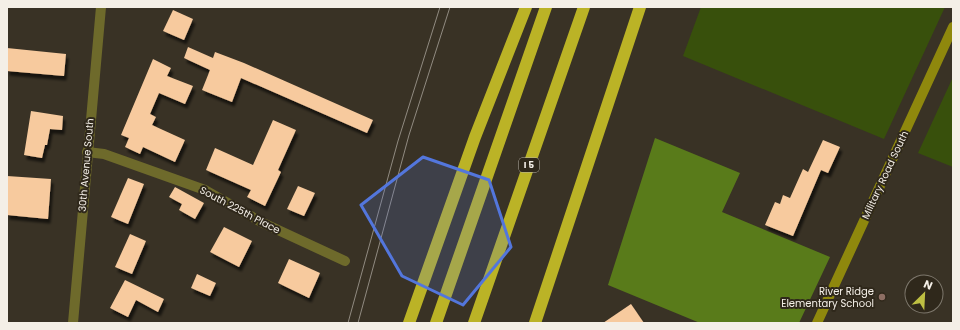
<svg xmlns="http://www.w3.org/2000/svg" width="960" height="330" viewBox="0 0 960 330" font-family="Poppins,sans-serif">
  <defs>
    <filter id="shadow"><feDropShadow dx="2.5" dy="4.5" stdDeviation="1" flood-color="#0009"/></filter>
  </defs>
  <rect width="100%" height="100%" fill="#393225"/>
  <g fill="#38500c">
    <path d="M701 7H945L884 139 683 56Z"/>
    <path d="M953 77V167L918 153Z"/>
  </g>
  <path fill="#597b1a" d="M655 138 740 173 722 212 830 257 799 323H700L608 285Z"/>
  <g fill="#f7ca9e" filter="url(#shadow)">
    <path d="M173 10 193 19 184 40 163 31Z"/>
    <path d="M188 47 213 58 215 52 244 63 373 120 367 133 241 78 232 102 202 90 210 70 184 58Z"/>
    <path d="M7 48 66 54 64 76 7 71Z"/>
    <path d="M153 59 171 68 167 76 193 86 185 104 159 93 150 114 156 117 152 125 185 140 175 162 143 147 140 154 125 147 129 138 121 135Z"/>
    <path d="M31 111 63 116 62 130 50 129 47 145H45L42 158 24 155Z"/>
    <path d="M273 120 296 130 278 170 281 172 265 206 247 197 251 190 206 170 215 148 253 165Z"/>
    <path d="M823 140 840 147 828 173 821 170 793 236 765 225 775 202 780 204 783 195 790 198 803 169 808 172Z"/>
    <path d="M7 176 51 179 48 219 7 215Z"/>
    <path d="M128 178 144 184 128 224 111 217Z"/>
    <path d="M298 186 315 193 304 216 287 209Z"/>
    <path d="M175 187 204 203 195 219 179 210 182 204 169 197Z"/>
    <path d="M224 227 252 241 239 267 210 252Z"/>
    <path d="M130 234 146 241 132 274 115 267Z"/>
    <path d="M289 259 320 273 309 298 278 283Z"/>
    <path d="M197 274 216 283 210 296 191 288Z"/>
    <path d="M125 280 164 299 158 312 136 300 128 317 110 308Z"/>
    <path d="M631 304 644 323H603Z"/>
  </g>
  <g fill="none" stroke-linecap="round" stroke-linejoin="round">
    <g stroke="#6e6a2b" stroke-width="10">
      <path d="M87 152 104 154 205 190 263 223 345 261"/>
      <path d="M73 323 101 7"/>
    </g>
    <path stroke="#8f880d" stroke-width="10" d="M817 323 953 27"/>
    <g stroke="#bbb326" stroke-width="12">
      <path d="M409 323 475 137 526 7"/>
      <path d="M436 323 546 7"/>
      <path d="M474 323 584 7"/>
      <path d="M535 323 640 7"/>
    </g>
    <g stroke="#918b81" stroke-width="1">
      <path d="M348 323 398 141 440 7"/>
      <path d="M358 323 409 135 450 7"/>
    </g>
  </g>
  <path fill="#5376dc" fill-opacity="0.2" stroke="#5376dc" stroke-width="3" stroke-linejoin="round" d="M423 157 489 180 511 247 463 305 402 276 361 205Z"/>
  <circle fill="#8d6e63" stroke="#2f281b" stroke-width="1.5" cx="882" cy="297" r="4"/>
  <g text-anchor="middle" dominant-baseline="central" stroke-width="4" stroke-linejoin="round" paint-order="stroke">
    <rect fill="#2f281b" stroke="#b9b3aa" stroke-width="1" x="519" y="158" width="20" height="14" rx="3"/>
    <g font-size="9" font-weight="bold" fill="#f4efe7">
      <text x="529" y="165">I 5</text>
    </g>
    <g font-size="10" fill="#f4efe7" stroke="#2f281b">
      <text transform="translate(86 165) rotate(-85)">30th Avenue South</text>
      <text transform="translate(885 175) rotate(-65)">Military Road South</text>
      <text transform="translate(240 210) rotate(28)">South 225th Place</text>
    </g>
    <g font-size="10" fill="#f4efe7" stroke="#2f281b" text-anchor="end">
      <text x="874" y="291">River Ridge<tspan x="874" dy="12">Elementary School</tspan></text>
    </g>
  </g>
  <rect width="960" height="330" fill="none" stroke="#f4efe7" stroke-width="16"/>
  <g transform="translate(924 294) rotate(24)"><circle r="19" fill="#2f281b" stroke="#7e786d"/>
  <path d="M0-3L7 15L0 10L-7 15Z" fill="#bebf42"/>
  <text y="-6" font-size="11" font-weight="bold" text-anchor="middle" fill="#f4efe7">N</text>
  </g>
</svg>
